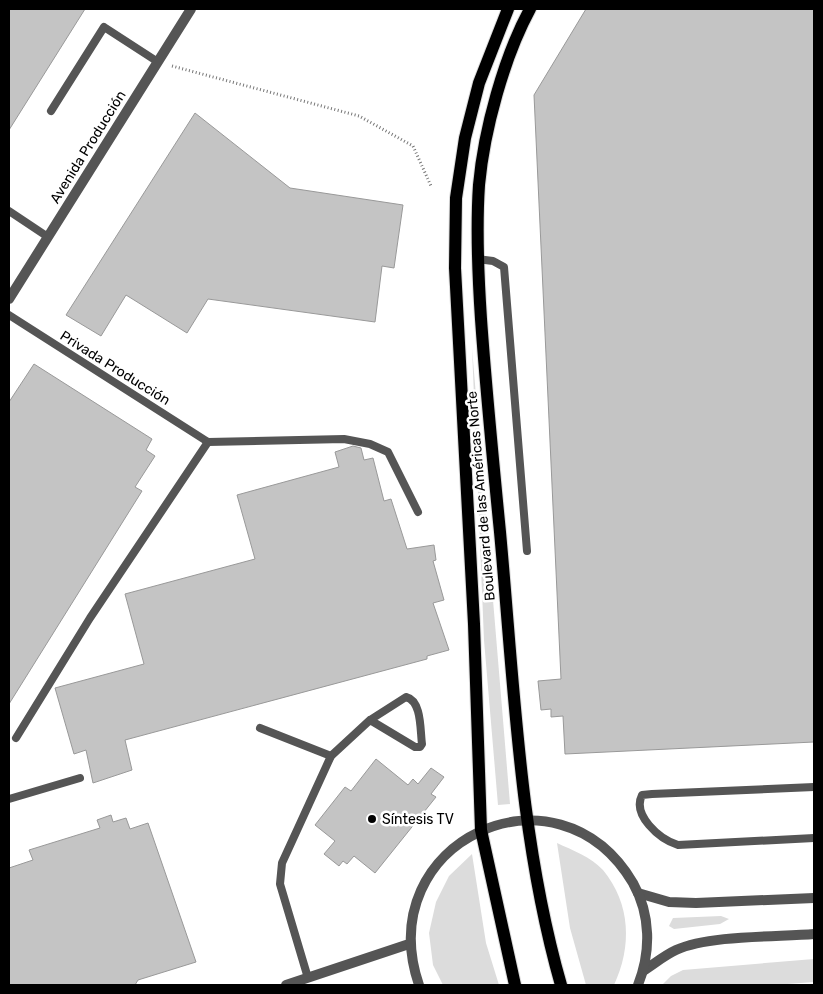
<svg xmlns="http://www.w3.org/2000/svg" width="823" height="994" viewBox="0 0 823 994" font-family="Rubik,sans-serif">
  <rect width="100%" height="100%" fill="#fff"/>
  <g fill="#dcdcdc">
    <path d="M472 348 510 804 498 805 484 640Z"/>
    <path d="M557 843C572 850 591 857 603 870 631 904 632 947 614 985H586L570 928Z"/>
    <path d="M472 854 486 943 499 985H443L433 965 429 933 436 902 449 876Z"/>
    <path d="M721 916 729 919 720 924 674 929 669 926 673 918Z"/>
    <path d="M814 959V982L774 985H662L671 976 683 970Z"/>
  </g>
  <g fill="#c4c4c4" stroke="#999">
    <path d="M9 9H85L9 130Z"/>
    <path d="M586 9H814V742L565 754 563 716 551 717V709L541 710 538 681 561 679 534 95Z"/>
    <path d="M195 113 290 188 403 205 394 268 382 266 375 322 208 299 187 333 126 295 101 336 66 315Z"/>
    <path d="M34 364 152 439 146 450 155 456 135 487 142 491 9 704V402Z"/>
    <path d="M353 446 361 448 364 460 373 458 384 501 391 499 407 549 434 545 436 560 433 561 444 600 433 603 449 650 427 656V659L125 740 132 770 93 783 86 750 74 754 55 688 144 664 125 594 255 559 237 495 339 467 335 452Z"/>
    <path d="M376 759 408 785 413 779 418 784 431 768 444 777 431 794 436 797 375 873 354 856 347 864 343 861 339 866 324 854 335 841 315 825 345 787 351 791Z"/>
    <path d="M111 815 113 822 126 818 130 829 148 823 196 962 138 980 135 985H9V868L33 860 29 850 100 828 97 820Z"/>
  </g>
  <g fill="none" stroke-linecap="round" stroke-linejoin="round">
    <defs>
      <g id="primary">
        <path d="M508 9 479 83 465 138 456 198 455 268 474 624 481 830 515 985"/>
        <path d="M530 9C504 57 484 130 479 185 476 230 478 274 481 319 486 390 493 461 500 532 514 683 519 838 561 985"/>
      </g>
    </defs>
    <use href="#primary" stroke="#dbdbdb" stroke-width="14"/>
    <path stroke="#777" stroke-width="3" stroke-dasharray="1 2.5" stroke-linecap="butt" d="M172 66 359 116 413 146 431 186"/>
    <g stroke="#555" stroke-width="8">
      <path d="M51 111 104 27 158 62"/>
      <path d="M9 211 48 237"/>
      <path d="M477 259 493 261 504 267 527 551"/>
      <path d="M9 315 208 442"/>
      <path d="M208 442 344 439 370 444 388 452 418 512"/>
      <path d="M260 728 331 756"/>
      <path d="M16 738 90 618 208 442"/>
      <path d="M814 787 652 794 642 795C632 815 659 839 678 845L814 838"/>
      <path d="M9 799 80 778"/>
      <path d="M308 978 280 884 282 863 331 756 370 720 406 697C422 701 420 730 422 744L420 747H415L370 720"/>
    </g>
    <path stroke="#555" stroke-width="10" d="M9 299 191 9"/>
    <g stroke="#555" stroke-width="10">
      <path d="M638 893 669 902 696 903 814 898"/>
      <path d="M643 971C654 964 665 955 676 950 709 935 776 937 814 934"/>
      <path d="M286 985 409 944"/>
      <path d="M419 985C370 841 557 755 633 883 651 915 651 952 638 985"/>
    </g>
    <use href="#primary" stroke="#000" stroke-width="12"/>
  </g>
  <circle fill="#000" stroke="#fff" stroke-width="2" cx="372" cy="819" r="5"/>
  <g text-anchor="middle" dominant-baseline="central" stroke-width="5" stroke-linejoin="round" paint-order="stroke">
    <g font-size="14" fill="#000" stroke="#fff">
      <text transform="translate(88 147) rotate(-58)">Avenida Producción</text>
      <text transform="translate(115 368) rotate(32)">Privada Producción</text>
      <text transform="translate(481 496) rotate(-95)">Boulevard de las Américas Norte</text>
    </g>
    <g font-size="14" fill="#000" stroke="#fff" text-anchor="start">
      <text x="382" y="819">Síntesis TV</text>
    </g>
  </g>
  <rect width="823" height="994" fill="none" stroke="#000000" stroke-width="20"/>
</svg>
